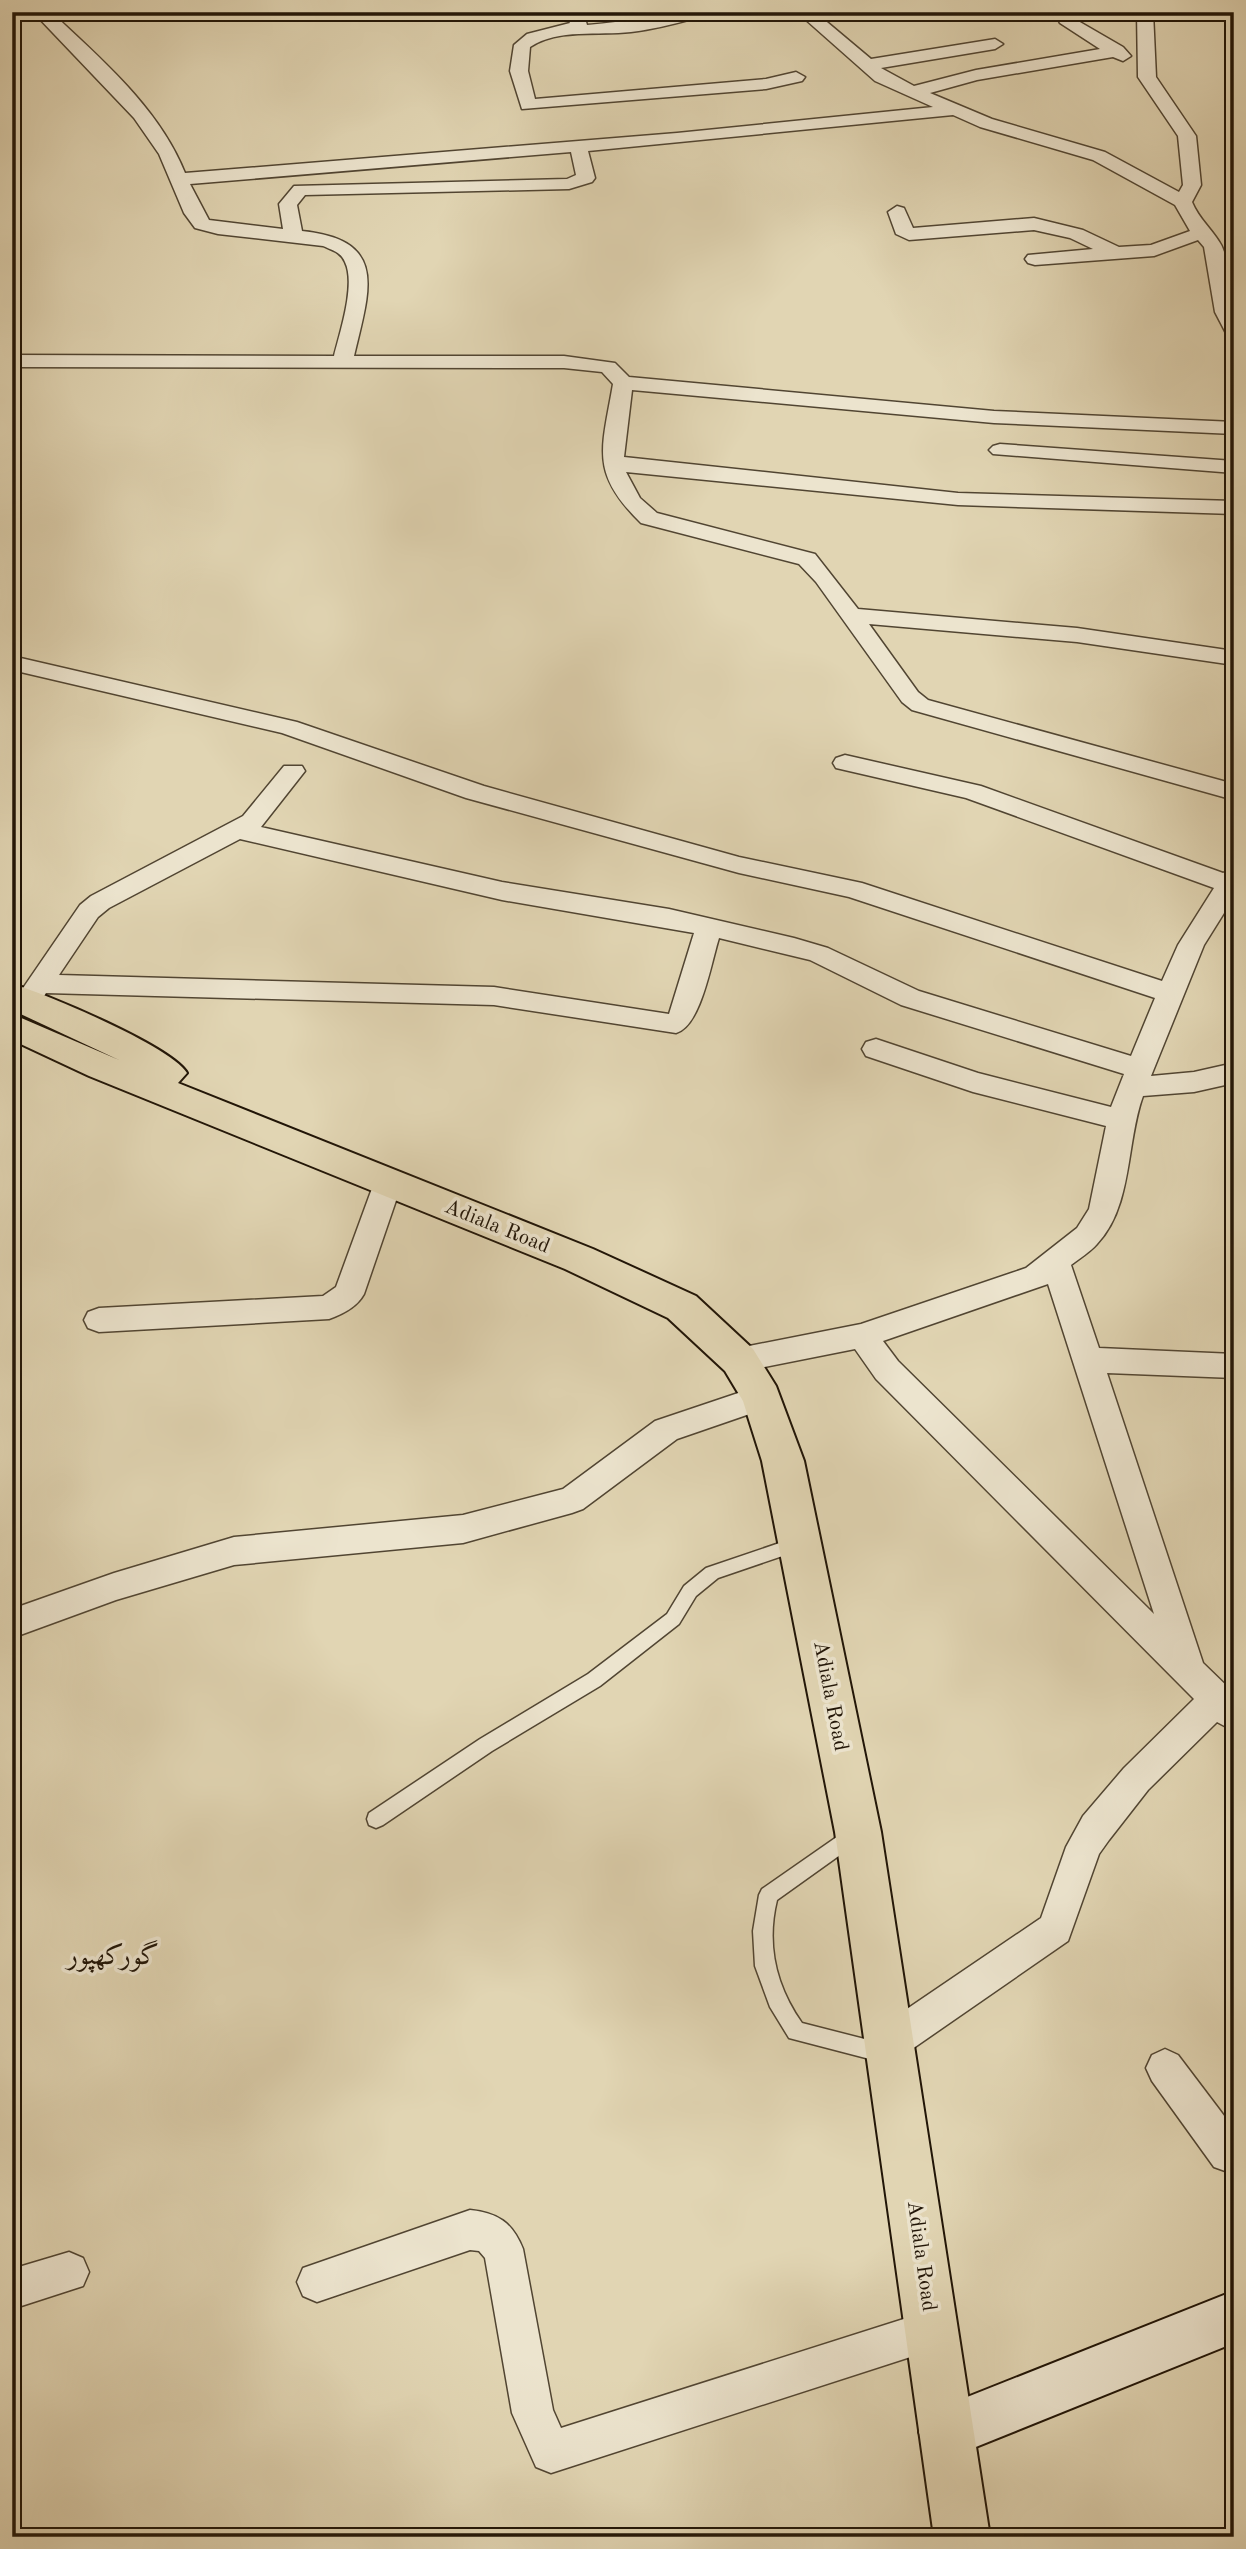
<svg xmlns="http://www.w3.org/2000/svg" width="1246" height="2549" viewBox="0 0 1246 2549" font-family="'Old Standard TT',Amiri,serif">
  <rect width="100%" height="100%" fill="#e1d5b3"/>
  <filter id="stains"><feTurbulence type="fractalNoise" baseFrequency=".00286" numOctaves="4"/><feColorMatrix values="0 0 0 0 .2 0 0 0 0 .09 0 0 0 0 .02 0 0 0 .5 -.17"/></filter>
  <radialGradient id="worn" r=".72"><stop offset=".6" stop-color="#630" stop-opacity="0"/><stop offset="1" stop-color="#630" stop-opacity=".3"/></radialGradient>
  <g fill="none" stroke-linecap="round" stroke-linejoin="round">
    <defs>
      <g id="lane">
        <path d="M797 1537 803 1539 806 1544 803 1549 718 1578 696 1596 679 1624 600 1686 492 1751 383 1825 376 1828 369 1825 367 1819 369 1813 480 1739 588 1674 667 1614 684 1586 706 1568Z"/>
        <path d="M854 1825 861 1828 863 1834 861 1840 777 1900C766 1945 776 1986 802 2023L892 2046 895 2053 892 2060 885 2063 789 2038 770 2007 755 1966 753 1931 759 1895 762 1889Z"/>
      </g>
      <g id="street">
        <path d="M33 12H51C101 59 159 108 185 173L677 133 933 107 875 81 797 12H815L871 59 995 39 1003 44 995 49 881 68 914 86 976 70 1100 49 1060 23 1058 19 1066 14 1123 47 1131 56 1123 61 1113 57 977 80 930 93 992 119 1105 152 1179 192 1183 185 1178 136 1138 77 1137 12H1153L1156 77 1196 136 1201 185 1192 202C1199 219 1211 228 1220 243 1231 260 1234 316 1234 337L1227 335 1215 312 1204 247 1198 240 1154 256 1035 265 1028 263 1025 259 1028 255 1093 249 1070 238 1034 230 909 240 896 234 888 212 897 206 904 208 913 228 1034 218 1083 230 1119 247 1151 245 1190 231 1175 205 1093 160 980 127 953 115 588 151 595 178 592 182 569 189 305 195 297 205 302 231C390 240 369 291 354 356H564L615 363 629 377 994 411 1234 422V434L994 423 632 390 624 457 958 493 1234 501V514L958 505 626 472 640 498 657 513 815 554 858 609 1077 628 1234 651V665L1077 642 869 624 918 692 928 700 1234 784V800L912 710 902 702 816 582 799 564 641 523C589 472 602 449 613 384L602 372 564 368 12 367V355L334 356C340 332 356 284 345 262 341 252 332 250 323 246L218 234 195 228 184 213 159 154 134 118ZM571 152 576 175 567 179 294 186 279 204 283 229 209 220 190 184Z"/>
        <path d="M564 12H583L587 25C628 22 667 12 708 12L706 15C682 22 656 29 631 32 598 36 559 28 530 47L528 71 535 99 766 79 796 72 805 77 802 81 766 89 522 109 510 71 514 45 527 34 570 23Z"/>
        <path d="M1000 444 1234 461V473L993 454 989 450 993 446Z"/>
        <path d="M12 656 297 722 484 786 739 857 862 883 1162 981 1178 945 1214 888 966 798 836 768 833 763 836 758 845 755 981 786 1223 873 1234 868V897L1204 945 1151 1076 1194 1072 1234 1063V1083L1194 1092 1143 1096C1126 1142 1133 1206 1097 1244 1090 1252 1080 1258 1071 1265L1099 1348 1234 1354V1378L1107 1373 1203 1663 1234 1693V1731L1217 1722 1148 1790 1109 1840 1099 1854 1068 1941 902 2056 889 2061 876 2056 870 2043 876 2030 1041 1918 1066 1847 1083 1816 1124 1768 1194 1699 876 1379 855 1349 739 1372 728 1369 724 1360 728 1351 739 1348 861 1324 1026 1268 1077 1228 1089 1209 1106 1126 973 1092 866 1056 862 1049 866 1042 876 1039 978 1073 1111 1107 1124 1074 901 1005 810 960 719 938C711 963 701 1026 676 1033L494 1005 46 993C40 1003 34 1004 23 1001L19 994 80 905 91 896 243 816 284 766H302L305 771 261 827 502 882 669 909 794 938 828 948 919 991 1131 1056 1155 998 849 897 739 873 466 798 282 733 12 670ZM240 839 502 900 694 933 669 1014 494 987 59 975 98 917 109 908ZM1048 1284 1154 1614 898 1361 883 1341Z"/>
        <path d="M388 1172 398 1175 402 1183 364 1294C357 1307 343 1314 329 1319L99 1332 88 1328 84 1320 88 1312 99 1308 323 1296 336 1287 374 1183 378 1175Z"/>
        <path d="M762 1385 773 1388 778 1397 773 1406 677 1439 583 1509 572 1513 463 1543 234 1565 116 1600 12 1638V1609L114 1573 234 1537 463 1515 563 1489 655 1421Z"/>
        <path d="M1165 2049 1178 2055 1234 2129V2171L1228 2172 1214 2167 1152 2081 1146 2068 1152 2055Z"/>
        <path d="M470 2210C498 2213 512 2222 523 2249L553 2410 561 2428 932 2310 946 2316 952 2330 946 2344 932 2350 551 2473 536 2467 512 2413 485 2258 479 2251 470 2250 317 2302 303 2296 297 2282 303 2268Z"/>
        <path d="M69 2252 83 2258 89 2272 83 2286 12 2309V2269Z"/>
      </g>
      <path id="secondary" d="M1234 2291V2343L946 2459 927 2451 919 2432 927 2413Z"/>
      <path id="primary" d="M12 984C45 993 172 1047 187 1073L178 1083 593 1249 696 1296 753 1349 776 1386 804 1461 881 1832 990 2537H934L835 1832 762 1461 743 1401 725 1371 668 1318 565 1269 89 1076 12 1040V1014L119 1060 12 1010Z"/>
    </defs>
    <use href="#lane" stroke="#514532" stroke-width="3"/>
    <use href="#street" stroke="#514532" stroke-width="3"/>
    <use href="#secondary" stroke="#211507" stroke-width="4"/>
    <use href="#primary" stroke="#211507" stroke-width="4"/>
    <use href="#lane" fill="#ece4ce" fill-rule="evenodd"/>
    <use href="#street" fill="#ece4ce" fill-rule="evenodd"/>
    <use href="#secondary" fill="#ece4ce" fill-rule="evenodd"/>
    <use href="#primary" fill="#e1d5b3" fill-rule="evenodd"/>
  </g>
  <g text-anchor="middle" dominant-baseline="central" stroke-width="7" stroke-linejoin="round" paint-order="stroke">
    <g font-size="21" fill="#211507" stroke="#ece4ce">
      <text transform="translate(497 1227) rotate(22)">Adiala Road</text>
      <text transform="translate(830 1696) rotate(79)">Adiala Road</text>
      <text transform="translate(921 2256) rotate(82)">Adiala Road</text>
    </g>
    <g font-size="28" fill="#211507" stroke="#ece4ce">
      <text x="113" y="1957">گورکھپور</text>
    </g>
  </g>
  <rect width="1246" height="2549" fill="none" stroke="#e1d5b3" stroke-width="42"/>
  <rect x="14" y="14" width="1218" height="2521" fill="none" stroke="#211507" stroke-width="3.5"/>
  <rect x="21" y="21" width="1204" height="2507" fill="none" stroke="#211507" stroke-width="2"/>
  <rect width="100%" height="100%" filter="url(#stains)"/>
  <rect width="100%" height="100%" fill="url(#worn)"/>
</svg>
